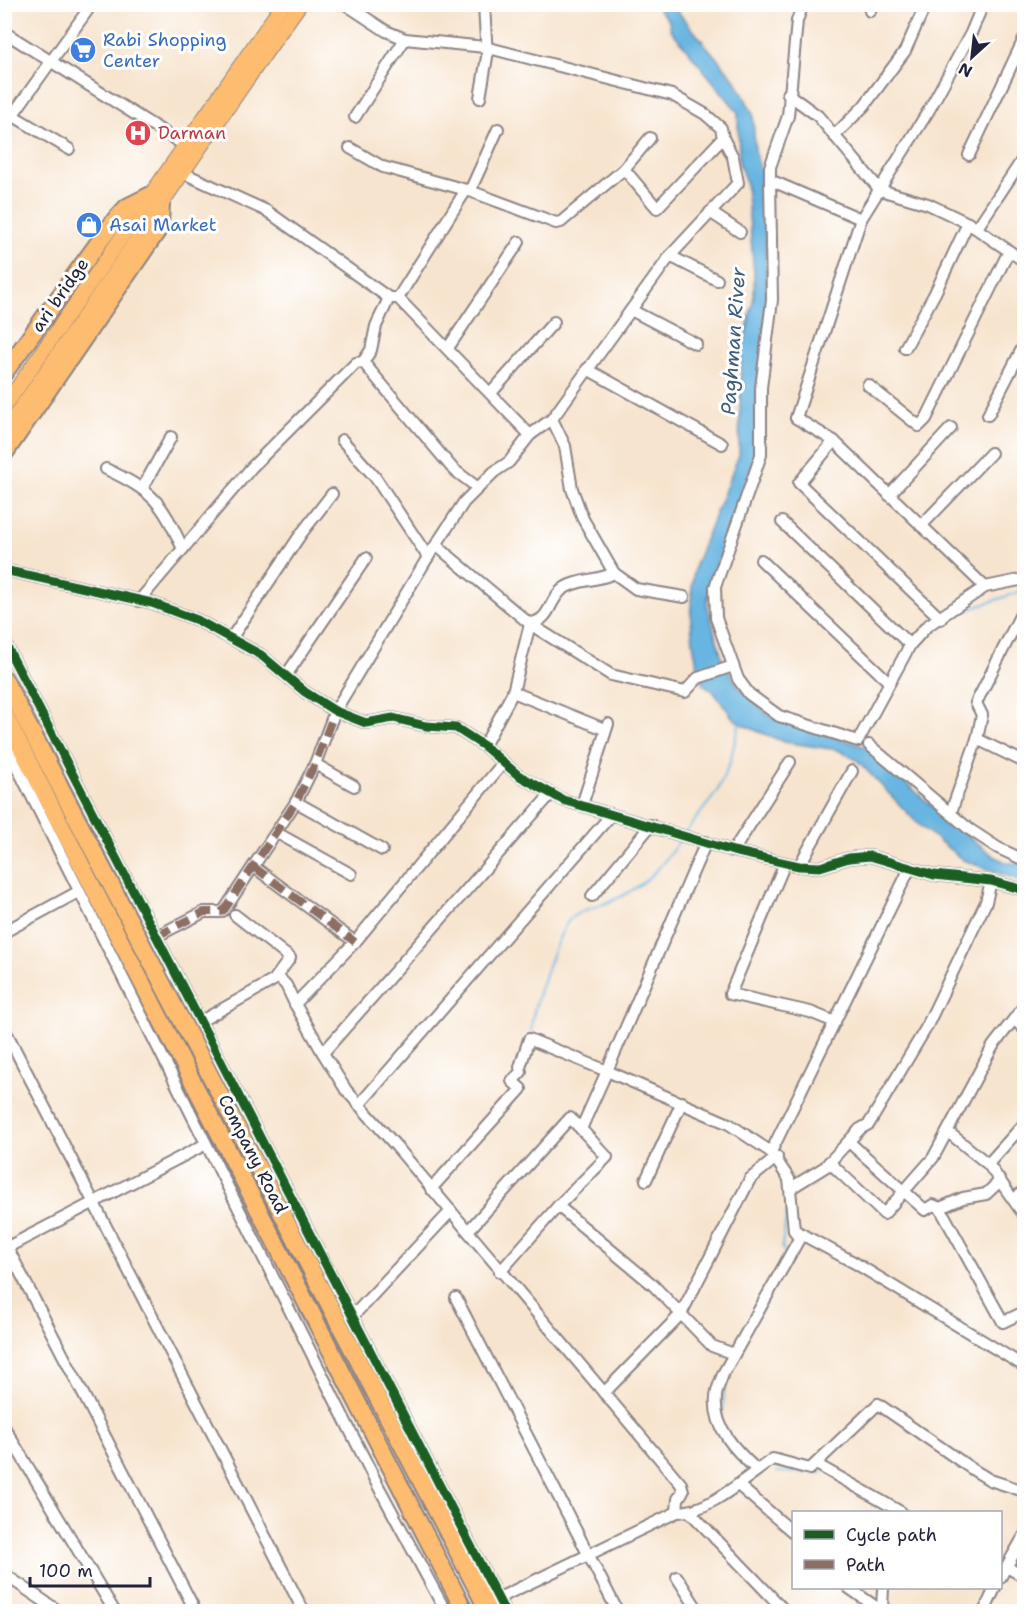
<svg xmlns="http://www.w3.org/2000/svg" width="1029" height="1616" viewBox="0 0 1029 1616" font-family="'Shantell Sans',sans-serif">
  <rect width="100%" height="100%" fill="#fff"/>
  <filter id="ink" filterUnits="userSpaceOnUse"><feTurbulence type="fractalNoise" baseFrequency=".0167" numOctaves="2"/><feDisplacementMap in="SourceGraphic" scale="12" xChannelSelector="R" yChannelSelector="G"/><feConvolveMatrix kernelMatrix="1 2 1 2 8 2 1 2 1" color-interpolation-filters="sRGB"/></filter>
  <filter id="wash" filterUnits="userSpaceOnUse"><feTurbulence type="fractalNoise" baseFrequency=".008" numOctaves="4" result="noise"/><feDisplacementMap in="SourceGraphic" scale="24" xChannelSelector="R" yChannelSelector="G"/><feGaussianBlur stdDeviation="1.35" result="paint"/><feColorMatrix in="noise" values="0 0 0 0 0 0 0 0 0 0 0 0 0 0 0 0 0 1.4 0 .05"/><feComposite in="paint" operator="in"/></filter>
  <g filter="url(#wash)">
    <rect width="100%" height="100%" fill="#f7e4ce"/>
    <path fill="#68b5e1" stroke="#456c8e" stroke-width="1.5" d="M655 5H672L736 81 753 114 755 152 764 182 767 305 754 461 709 589 707 605 723 661 737 685 768 715 866 747 944 817 994 856 1007 863H1024V882L963 860 918 824 857 760 838 750 784 742 743 725 733 718 713 691 703 684C689 644 688 605 695 565L739 455 741 359 754 296V273L746 183 739 163 738 112 671 30 669 21Z"/>
    <g fill="none" stroke-linecap="round" stroke-linejoin="round">
      <g stroke="#68b5e1" stroke-width="2">
        <path d="M951 616 1024 590"/>
        <path d="M879 713 919 642"/>
        <path d="M684 834 717 792 730 762 740 720"/>
        <path d="M532 1034C527 1019 559 928 571 918 583 908 601 906 614 900 645 886 663 866 681 838"/>
        <path d="M786 1256 782 1246 787 1213"/>
        <path d="M722 1414 725 1381"/>
        <path d="M777 1472 807 1473"/>
        <path d="M812 1473H825"/>
      </g>
    </g>
  </g>
  <g filter="url(#ink)">
    <g fill="none" stroke-linecap="round" stroke-linejoin="round">
      <defs>
        <g id="minor">
          <path d="M345 4 386 31 405 39 485 47 672 95 705 114 721 128 723 138 657 208 624 169"/>
          <path d="M803 4 797 21 788 116 770 167V180L861 219"/>
          <path d="M983 4 971 33 929 110 861 219 796 418 834 441 985 587"/>
          <path d="M870 11 872 4"/>
          <path d="M4 32 184 145"/>
          <path d="M788 94 818 116 880 190 928 204 968 223 1024 261"/>
          <path d="M480 98 487 57 484 4"/>
          <path d="M12 115 69 149"/>
          <path d="M355 117 405 39"/>
          <path d="M4 127 92 4"/>
          <path d="M834 136 864 106 905 51 926 4"/>
          <path d="M350 148 383 167 470 191 556 223 561 222 624 169 650 138"/>
          <path d="M969 155 1024 39"/>
          <path d="M181 172 267 211 389 298H398L530 435 552 419 670 256 738 183 733 157 723 138"/>
          <path d="M770 180 772 300 761 388V455L715 587 716 618 738 679 749 694 779 716 858 741 910 645 927 626 985 587 1024 579"/>
          <path d="M470 191 498 129"/>
          <path d="M710 212 740 232"/>
          <path d="M977 228 1024 157"/>
          <path d="M670 256 717 280"/>
          <path d="M398 298 466 190"/>
          <path d="M631 310 696 344"/>
          <path d="M448 348 519 242"/>
          <path d="M905 348 935 293 968 223"/>
          <path d="M363 362 453 469 478 488"/>
          <path d="M587 369 722 444"/>
          <path d="M868 385 919 426 926 419 1009 251"/>
          <path d="M491 393 554 322"/>
          <path d="M988 415 1024 345"/>
          <path d="M552 419 565 446 572 489 583 519 614 573 636 589 684 597"/>
          <path d="M342 440 375 477 428 557"/>
          <path d="M834 441 799 483 941 619"/>
          <path d="M106 469C154 492 161 501 183 549"/>
          <path d="M143 487 171 437"/>
          <path d="M889 495 951 428"/>
          <path d="M782 522 910 645"/>
          <path d="M921 526 991 453"/>
          <path d="M437 546 530 624 513 692 484 746"/>
          <path d="M761 560 889 682"/>
          <path d="M4 570 152 603 197 620 261 655 305 692 335 711 366 723 393 718 426 726 456 728 484 746 518 775 563 800 733 851 799 866 820 867 849 858 870 856 934 875 991 881 1024 890"/>
          <path d="M139 601 252 467 356 363 363 362 371 350 376 326 389 298"/>
          <path d="M532 623C551 619 549 599 563 589 576 579 599 581 614 573"/>
          <path d="M530 624 611 675 685 692 698 678 733 666"/>
          <path d="M232 637 301 534 332 494"/>
          <path d="M4 641 505 1612"/>
          <path d="M287 674 366 558"/>
          <path d="M513 692 604 729"/>
          <path d="M977 739 1024 762"/>
          <path d="M4 741 376 1482 446 1612"/>
          <path d="M869 745 969 829 998 848 1024 860"/>
          <path d="M315 764 354 786"/>
          <path d="M550 795 323 1053 346 1090 396 1146 681 1484 683 1491 678 1499 677 1512"/>
          <path d="M296 802 382 850"/>
          <path d="M582 805 608 724"/>
          <path d="M951 812 977 739 982 715 976 703 1024 608"/>
          <path d="M277 833 351 874"/>
          <path d="M706 842 607 1071 729 1124 771 1152 789 1179 794 1230 799 1239 723 1374C721 1381 716 1390 716 1397 713 1428 736 1451 757 1470"/>
          <path d="M733 851 790 762"/>
          <path d="M785 863 730 994 810 1012 835 1022"/>
          <path d="M799 866 852 771"/>
          <path d="M254 867 355 942"/>
          <path d="M592 896 651 825"/>
          <path d="M4 932 78 892"/>
          <path d="M157 936 204 912H221L225 909 296 802 315 764 335 711 428 557 464 502 494 472 509 462 530 435"/>
          <path d="M278 977 286 985 295 1004"/>
          <path d="M1015 1020 1024 1029"/>
          <path d="M201 1021 274 980 290 958 235 915"/>
          <path d="M4 1028 304 1612"/>
          <path d="M323 1053 295 1004 355 942 503 763"/>
          <path d="M359 1105 611 815"/>
          <path d="M948 1132 988 1164 1024 1215"/>
          <path d="M849 1142 925 1210 933 1205 940 1208 1003 1322 1024 1312"/>
          <path d="M771 1152 910 868"/>
          <path d="M829 1162 884 1214 933 1158 993 1046 1024 1006"/>
          <path d="M988 1164 1024 1124"/>
          <path d="M646 1180 682 1102"/>
          <path d="M791 1188 825 1167 860 1129 869 1124 926 1028 986 902 991 881"/>
          <path d="M431 1189 521 1089 512 1081 521 1072 520 1067 529 1039 607 1071 581 1129 570 1118 468 1231"/>
          <path d="M1014 1200 1024 1190"/>
          <path d="M558 1206 607 1157 581 1129"/>
          <path d="M940 1208 963 1198 986 1194 1000 1181"/>
          <path d="M794 1230 855 1263 1024 1366"/>
          <path d="M4 1241 196 1612"/>
          <path d="M4 1249 204 1145"/>
          <path d="M500 1272 558 1206 653 1285 712 1346 734 1354"/>
          <path d="M456 1298 618 1612"/>
          <path d="M352 1317 451 1211"/>
          <path d="M604 1393 681 1314 750 1179 777 1157"/>
          <path d="M4 1427 115 1612"/>
          <path d="M816 1464 901 1512"/>
          <path d="M738 1485 794 1533"/>
          <path d="M690 1512 786 1612"/>
          <path d="M1007 1567 1024 1577"/>
          <path d="M4 1574 60 1612"/>
          <path d="M677 1577 699 1612"/>
          <path d="M1000 1578 1024 1536"/>
          <path d="M849 1588 883 1612"/>
          <path d="M882 1609 883 1588"/>
          <path d="M470 1612 677 1512C709 1513 747 1476 773 1459L810 1469 878 1404 972 1469 990 1480 1024 1491"/>
          <path d="M984 1612 995 1588"/>
        </g>
        <g id="major">
          <path d="M4 407 283 4"/>
          <path d="M4 432C104 290 199 146 300 4"/>
        </g>
        <g id="highway">
          <path d="M4 373 115 220 127 207 151 195"/>
          <path d="M4 454 160 227 161 202"/>
          <path d="M4 679 489 1612"/>
          <path d="M4 714 465 1612"/>
        </g>
      </defs>
      <use href="#minor" stroke="#8c8384" stroke-width="14"/>
      <use href="#major" stroke="#8c8384" stroke-width="16"/>
      <use href="#highway" stroke="#8c8384" stroke-width="20"/>
      <use href="#minor" stroke="#fff" stroke-width="10"/>
      <use href="#major" stroke="#fdbc6f" stroke-width="14"/>
      <use href="#highway" stroke="#fdbc6f" stroke-width="16"/>
      <g stroke="#8d6e63" stroke-width="8" stroke-dasharray="15 8" stroke-linecap="butt">
        <path d="M254 867 355 942"/>
        <path d="M157 936 204 912H221L225 909 296 802 315 764 335 711"/>
      </g>
      <defs>
        <g id="cycleway">
          <path d="M4 570 152 603 197 620 261 655 305 692 335 711 366 723 393 718 426 726 456 728 484 746 518 775 563 800 733 851 799 866 820 867 849 858 870 856 934 875 991 881 1024 890"/>
          <path d="M4 641 505 1612"/>
        </g>
      </defs>
      <use href="#cycleway" stroke="#fff" stroke-width="13"/>
      <use href="#cycleway" stroke="#1b5e20" stroke-width="9"/>
    </g>
  </g>
  <defs>
    <symbol id="supermarket-disc" viewBox="-11 -11 22 22"><circle r="9.5" fill="#3f7fe0" stroke="#fff"/><path d="M-6-5.5h2.5l.6 2H6L4.5 2H-2.5L-4.4-4H-6ZM-1.5 3.2a1.3 1.3 0 1 0 .1 0ZM3 3.2a1.3 1.3 0 1 0 .1 0Z" fill="#fff"/></symbol>
    <symbol id="hospital-disc" viewBox="-11 -11 22 22"><circle r="9.5" fill="#e0444e" stroke="#fff"/><path d="M-5-5h3v3.5h4V-5h3V5h-3V1.5h-4V5h-3Z" fill="#fff"/></symbol>
    <symbol id="shop-disc" viewBox="-11 -11 22 22"><circle r="9.5" fill="#3f7fe0" stroke="#fff"/><path d="M-5-2.5h2.3a2.7 3.5 0 0 1 5.4 0H5L5.5 6h-11ZM-1.5-2.5h3a1.5 2.3 0 0 0-3 0Z" fill="#fff"/></symbol>
  </defs>
  <g fill-rule="evenodd">
    <use href="#supermarket-disc" x="68" y="35" width="30" height="30"/>
    <use href="#hospital-disc" x="123" y="118" width="30" height="30"/>
    <use href="#shop-disc" x="74" y="210" width="30" height="30"/>
  </g>
  <g text-anchor="middle" dominant-baseline="central" stroke-width="6" stroke-linejoin="round" paint-order="stroke">
    <g font-size="18" fill="#366cbe" stroke="#fff" text-anchor="start">
      <text x="103" y="40">Rabi Shopping<tspan x="103" dy="21">Center</tspan></text>
      <text x="109" y="225">Asai Market</text>
    </g>
    <g font-size="18" fill="#be3a42" stroke="#fff" text-anchor="start">
      <text x="158" y="133">Darman</text>
    </g>
    <g font-size="18" fill="#22223b" stroke="#fff">
      <text transform="translate(60 295) rotate(-55)">ari bridge</text>
      <text transform="translate(253 1154) rotate(63)">Company Road</text>
    </g>
    <g font-size="20" font-style="italic" fill="#3e5d7d" stroke="#fff">
      <text transform="translate(733 341) rotate(-86)">Paghman River</text>
    </g>
  </g>
  <rect width="1029" height="1616" fill="none" stroke="#fff" stroke-width="24"/>
  <rect x="792" y="1511" width="210" height="78" fill="#ffffff" stroke="#a7a7b1" stroke-width="1.5"/>
  <rect x="804" y="1530" width="30" height="9" fill="#1b5e20" stroke="#a7a7b1" stroke-width="1.5"/>
  <text x="846" y="1541" font-size="18" fill="#22223b">Cycle path</text>
  <rect x="804" y="1560" width="30" height="9" fill="#8d6e63" stroke="#a7a7b1" stroke-width="1.5"/>
  <text x="846" y="1571" font-size="18" fill="#22223b">Path</text>
  <g transform="translate(972 57) rotate(207)" stroke="#ffffff" stroke-width="4.5" paint-order="stroke">
  <path d="M0-4.5L10 22L0 15L-10 22Z" fill="#22223b"/>
  <text y="-9" font-size="16" font-weight="bold" text-anchor="middle" fill="#22223b">N</text>
  </g>
  <path d="M30 1577v9h120v-9" fill="none" stroke="#22223b" stroke-width="3"/>
  <text x="39" y="1577" font-size="18" fill="#22223b" stroke="#ffffff" stroke-width="4.5" paint-order="stroke">100 m</text>
</svg>
